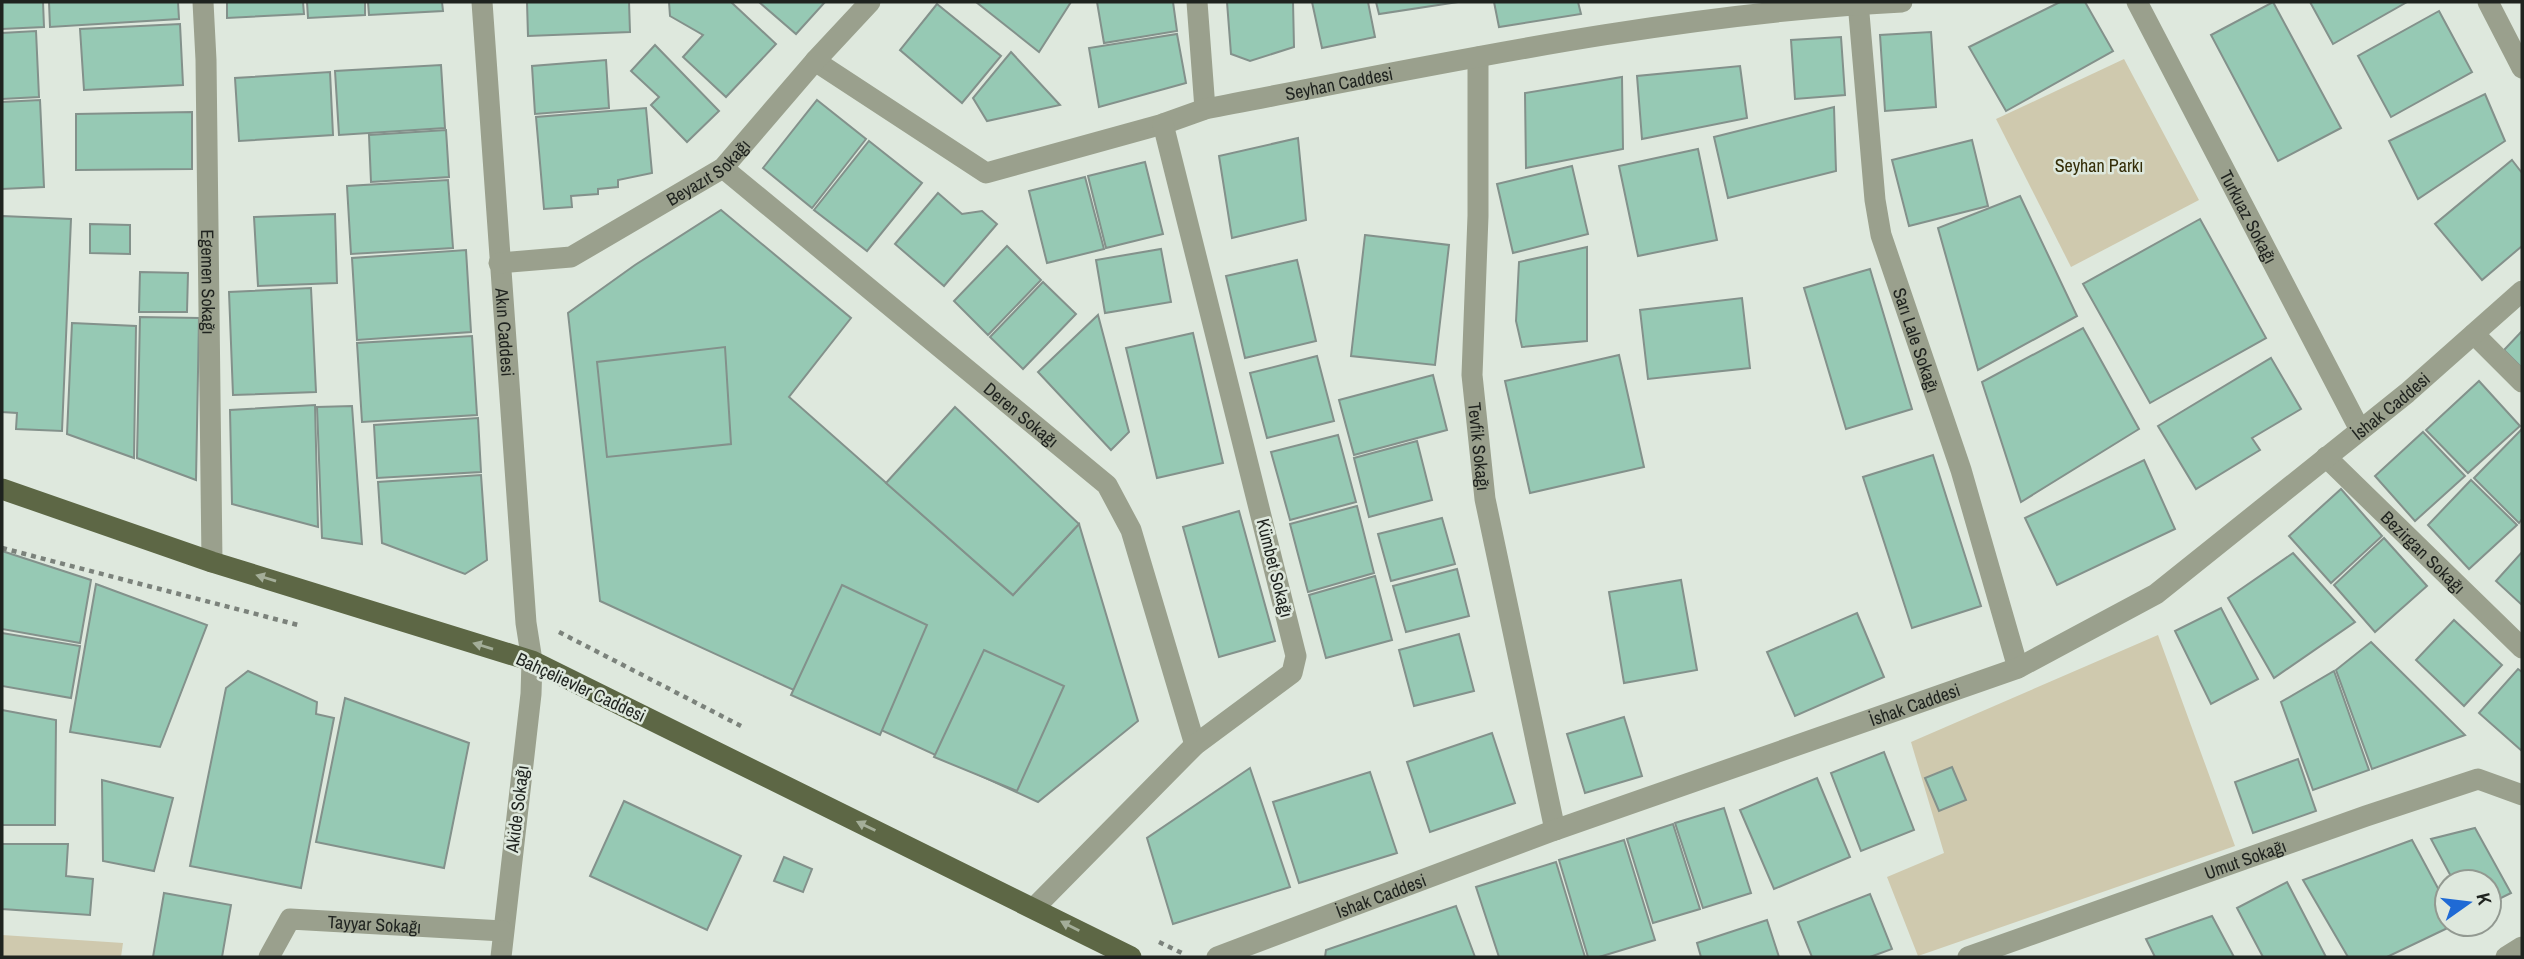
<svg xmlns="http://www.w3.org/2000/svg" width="2524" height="959" viewBox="0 0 2524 959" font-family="'Archivo Narrow',sans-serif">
  <rect width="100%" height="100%" fill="#dee8dd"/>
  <g fill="#cfc9ae">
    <path d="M2124 59 2199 200 2071 267 1996 119Z"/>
    <path d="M2158 635 2235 846 1918 956 1887 877 1944 853 1911 742Z"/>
    <path d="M2 935 123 943 121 957H2Z"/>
  </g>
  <g fill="#96c9b4" stroke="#83918b" stroke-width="2">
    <path d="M2 2H43L44 27 2 29Z"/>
    <path d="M49 2H178L179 19 50 27Z"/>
    <path d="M227 2H303L304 14 227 18Z"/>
    <path d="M307 2H365V15L308 18Z"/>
    <path d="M368 2H442L443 11 369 15Z"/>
    <path d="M527 2H629L630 32 528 36Z"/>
    <path d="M669 2H731L776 44 726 97 683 57 703 35 670 16Z"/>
    <path d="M759 2H825L796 34Z"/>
    <path d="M976 2H1071L1039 52Z"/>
    <path d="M1097 2H1173L1177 31 1104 43Z"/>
    <path d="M1227 2H1293L1294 47 1250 61 1231 54Z"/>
    <path d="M1312 2H1368L1375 37 1322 48Z"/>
    <path d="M1376 2H1458L1379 14Z"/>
    <path d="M1494 2H1578L1581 14 1499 27Z"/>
    <path d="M2060 2H2085L2113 51 2006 111 1969 47Z"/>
    <path d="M2273 2 2341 128 2278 161 2211 35Z"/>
    <path d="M2310 2H2407L2333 44Z"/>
    <path d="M937 4 1001 56 962 103 900 50Z"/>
    <path d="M2439 11 2472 72 2391 117 2358 56Z"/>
    <path d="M180 24 183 85 84 90 80 29Z"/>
    <path d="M36 31 39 97 2 99V33Z"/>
    <path d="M1931 32 1936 107 1885 111 1880 35Z"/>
    <path d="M1177 34 1186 83 1099 107 1089 48Z"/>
    <path d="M1841 37 1845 95 1795 99 1791 40Z"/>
    <path d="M655 45 719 111 687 142 651 105 659 97 631 71Z"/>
    <path d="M1011 52 1060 105 987 121 973 98Z"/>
    <path d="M606 60 609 108 535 114 532 66Z"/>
    <path d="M441 65 445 128 339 135 335 71Z"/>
    <path d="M1740 66 1747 118 1642 139 1637 76Z"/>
    <path d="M330 72 333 135 239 141 235 78Z"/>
    <path d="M1622 77 1623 149 1526 168 1525 93Z"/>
    <path d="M2485 94 2505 141 2418 199 2389 141Z"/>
    <path d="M40 100 44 187 2 189V102Z"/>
    <path d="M817 100 866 139 812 208 763 168Z"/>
    <path d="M1834 107 1836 171 1728 198 1714 137Z"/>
    <path d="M646 108 652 173 618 180V187L598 189V194L571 196 572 207 544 209 536 117Z"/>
    <path d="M192 112V169L76 170V114Z"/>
    <path d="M446 130 449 177 371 182 369 135Z"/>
    <path d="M1298 138 1306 220 1232 238 1219 156Z"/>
    <path d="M1972 140 1988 206 1909 226 1892 160Z"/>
    <path d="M869 141 922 183 867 251 814 210Z"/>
    <path d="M1698 149 1717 240 1638 256 1619 166Z"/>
    <path d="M2512 160 2522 173V246L2482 280 2435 224Z"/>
    <path d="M1145 162 1163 234 1106 248 1088 176Z"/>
    <path d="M1572 166 1588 234 1513 253 1497 184Z"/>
    <path d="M1085 177 1104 249 1047 263 1029 191Z"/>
    <path d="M448 180 453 248 351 254 347 186Z"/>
    <path d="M938 193 962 214 982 211 997 224 944 286 895 244Z"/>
    <path d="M2020 196 2077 316 1978 370 1938 228Z"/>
    <path d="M721 210 851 318 789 397 1013 595 1079 524 1138 721 1038 802 600 601 568 313 635 265Z"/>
    <path d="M335 214 337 283 258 286 254 217Z"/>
    <path d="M2 216 71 219 62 431 16 429 17 413 2 412Z"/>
    <path d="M2200 219 2266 338 2150 403 2083 284Z"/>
    <path d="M90 224 130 225V254L90 253Z"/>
    <path d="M1365 235 1449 245 1435 365 1351 356Z"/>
    <path d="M1007 246 1041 280 988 335 954 301Z"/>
    <path d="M1587 247V341L1522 347 1516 321 1519 262Z"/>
    <path d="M1161 249 1171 302 1105 313 1096 260Z"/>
    <path d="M466 250 471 332 357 340 352 258Z"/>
    <path d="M1297 260 1316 341 1245 358 1226 276Z"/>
    <path d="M1870 269 1912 409 1846 429 1804 288Z"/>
    <path d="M140 272 188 273 187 312H139Z"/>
    <path d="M1043 282 1076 314 1023 369 990 337Z"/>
    <path d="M311 288 316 392 233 395 229 292Z"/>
    <path d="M1742 298 1750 368 1648 379 1640 310Z"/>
    <path d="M1098 315 1129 432 1111 450 1038 372Z"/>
    <path d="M140 317 199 318 196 480 137 458Z"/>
    <path d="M72 323 136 326 134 458 67 434Z"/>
    <path d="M2083 328 2139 429 2021 502 1982 382Z"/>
    <path d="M2522 331V368L2504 350Z"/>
    <path d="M1193 333 1223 463 1157 478 1126 348Z"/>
    <path d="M472 336 477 415 362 422 357 343Z"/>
    <path d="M725 347 731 444 607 457 597 362Z"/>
    <path d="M1619 355 1644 467 1530 493 1505 381Z"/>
    <path d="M1317 356 1334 421 1267 438 1250 373Z"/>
    <path d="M2271 358 2301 409 2252 438 2260 450 2196 489 2158 426Z"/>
    <path d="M1433 375 1447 430 1354 455 1339 400Z"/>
    <path d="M2479 381 2520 426 2468 473 2426 430Z"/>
    <path d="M315 405 318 527 232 504 230 410Z"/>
    <path d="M352 406 362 544 322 538 317 407Z"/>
    <path d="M955 407 1079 524 1013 595 886 483Z"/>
    <path d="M478 418 481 472 377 478 374 425Z"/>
    <path d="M2522 429V519L2519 523 2474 478Z"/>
    <path d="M2423 432 2465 476 2415 521 2375 476Z"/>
    <path d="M1338 435 1356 502 1290 520 1271 452Z"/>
    <path d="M1417 441 1432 500 1369 517 1354 458Z"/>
    <path d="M1933 455 1981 606 1912 628 1863 477Z"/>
    <path d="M2144 460 2175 529 2057 585 2025 518Z"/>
    <path d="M481 475 487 560 465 574 382 543 378 482Z"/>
    <path d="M2471 480 2517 525 2469 569 2428 525Z"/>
    <path d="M2341 489 2382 536 2331 583 2289 536Z"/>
    <path d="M1357 506 1374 573 1308 592 1290 524Z"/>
    <path d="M1239 511 1275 641 1219 657 1183 527Z"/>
    <path d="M1442 518 1455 564 1391 581 1378 534Z"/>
    <path d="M2384 538 2427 586 2375 632 2334 585Z"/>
    <path d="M2 551 91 580 80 643 2 629Z"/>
    <path d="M2522 552V605L2496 581Z"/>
    <path d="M2293 553 2355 622 2274 678 2228 598Z"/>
    <path d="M1457 569 1469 616 1406 632 1393 586Z"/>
    <path d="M1375 576 1392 640 1326 658 1309 595Z"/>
    <path d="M1681 580 1697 670 1624 683 1609 592Z"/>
    <path d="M96 584 207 625 160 747 70 732Z"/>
    <path d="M842 585 927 625 880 735 791 695Z"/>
    <path d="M2221 608 2258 679 2211 704 2175 631Z"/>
    <path d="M1857 613 1884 677 1795 716 1767 652Z"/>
    <path d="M2454 620 2502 665 2464 706 2416 660Z"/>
    <path d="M2 633 80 646 71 698 2 686Z"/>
    <path d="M1459 634 1474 691 1414 706 1399 650Z"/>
    <path d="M2371 642 2465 735 2372 769 2336 670Z"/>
    <path d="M984 650 1064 686 1017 791 934 757Z"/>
    <path d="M2518 669 2522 672V751L2479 713Z"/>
    <path d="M248 671 317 702 316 714 334 718 301 888 190 866 226 688Z"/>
    <path d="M2334 671 2369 770 2313 790 2281 702Z"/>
    <path d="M345 698 469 743 444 868 316 842Z"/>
    <path d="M2 710 56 720 55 825H2Z"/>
    <path d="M1624 717 1642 776 1585 793 1567 734Z"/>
    <path d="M1492 733 1515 803 1430 832 1407 762Z"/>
    <path d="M1884 752 1914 830 1861 851 1831 773Z"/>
    <path d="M2298 759 2316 811 2253 833 2235 782Z"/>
    <path d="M1952 767 1966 800 1939 811 1925 778Z"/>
    <path d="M1250 768 1290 887 1173 924 1147 838Z"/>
    <path d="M1370 772 1397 853 1299 883 1273 802Z"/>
    <path d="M1817 778 1850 857 1774 889 1740 810Z"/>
    <path d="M102 780 173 798 154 871 103 861Z"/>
    <path d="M624 801 741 856 707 930 590 876Z"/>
    <path d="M1724 808 1751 893 1703 908 1675 823Z"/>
    <path d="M1673 824 1700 909 1653 923 1627 839Z"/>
    <path d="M2475 828 2511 893 2489 904V882H2454L2431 839Z"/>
    <path d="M1624 840 1655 940 1599 957H1588L1559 860Z"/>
    <path d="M2412 840 2447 905V924H2456L2387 957H2348L2303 880Z"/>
    <path d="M2 844H68L66 876 93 879 90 915 2 909Z"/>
    <path d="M784 857 812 869 803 892 774 881Z"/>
    <path d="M1556 862 1585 957H1499L1476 887Z"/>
    <path d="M2287 882 2326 957H2263L2237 908Z"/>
    <path d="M164 893 231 905 222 957H153Z"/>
    <path d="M1870 894 1892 949 1870 957H1812L1798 922Z"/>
    <path d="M1456 906 1475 957H1325L1326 950 1329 949Z"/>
    <path d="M2212 916 2234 957H2155L2146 939Z"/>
    <path d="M1767 920 1779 957H1701L1697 943Z"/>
  </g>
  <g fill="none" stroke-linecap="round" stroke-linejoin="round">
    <g stroke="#7b827b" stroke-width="4.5" stroke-dasharray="5 5" stroke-linecap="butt">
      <path d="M2 548 302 626"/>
      <path d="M559 632 741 726"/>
      <path d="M1159 942 1186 955"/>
    </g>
    <g stroke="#9aa08d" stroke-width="21">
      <path id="s1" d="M203 2 206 60 212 562"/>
      <path id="s2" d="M482 2 526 623 532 661 531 694 501 957"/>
      <path d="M1197 2 1205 109"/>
      <path id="s3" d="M1858 2 1875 200 1881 235 1961 470 2018 668"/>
      <path id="s4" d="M2137 2 2360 430"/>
      <path d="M2488 2 2522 68"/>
      <path id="s5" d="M1478 57V216L1472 375 1485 499 1555 830"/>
      <path id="s6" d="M815 61 986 173 1163 124 1205 109C1436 65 1667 14 1902 2"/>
      <path id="s7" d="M723 168 1107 485 1131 530 1195 745"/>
      <path id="s8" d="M499 263 571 257 723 168 815 61 870 2"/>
      <path d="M2474 334 2522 382"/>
      <path id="s9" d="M2326 457 2522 648"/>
      <path d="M1034 908 1195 745 1292 673 1296 656 1163 124"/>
      <path id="s10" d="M269 957 290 919 503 931"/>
      <path id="s11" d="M1217 957 1555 830 2018 668 2156 594 2407 393 2522 291"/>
      <path id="s12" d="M1968 957 2366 816 2478 779 2522 795"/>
      <path d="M2506 957 2522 947"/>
    </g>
    <path stroke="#5d6745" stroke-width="21" d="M2 489 212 562 532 661 1131 957"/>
  </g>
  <defs><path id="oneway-solid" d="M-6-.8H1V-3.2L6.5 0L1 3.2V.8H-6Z" transform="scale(1.75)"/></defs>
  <g fill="#a4ae99">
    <use href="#oneway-solid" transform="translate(266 578) rotate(-163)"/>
    <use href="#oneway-solid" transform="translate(483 646) rotate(-163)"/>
    <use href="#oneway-solid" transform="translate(866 826) rotate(-154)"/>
    <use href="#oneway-solid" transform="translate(1070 926) rotate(-153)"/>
  </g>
  <g text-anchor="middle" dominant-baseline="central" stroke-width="5" stroke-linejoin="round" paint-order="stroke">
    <g font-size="18" fill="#1f231f" stroke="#dee8dd">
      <text stroke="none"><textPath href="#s6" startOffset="569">Seyhan Caddesi</textPath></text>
      <text stroke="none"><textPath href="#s8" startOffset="234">Beyazıt Sokağı</textPath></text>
      <text stroke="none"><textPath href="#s4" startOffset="242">Turkuaz Sokağı</textPath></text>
      <text stroke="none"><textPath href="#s1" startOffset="280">Egemen Sokağı</textPath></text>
      <text stroke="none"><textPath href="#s2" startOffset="331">Akın Caddesi</textPath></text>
      <text stroke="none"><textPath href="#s3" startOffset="345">Sarı Lale Sokağı</textPath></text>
      <text stroke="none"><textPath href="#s11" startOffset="1309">İshak Caddesi</textPath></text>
      <text stroke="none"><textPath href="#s7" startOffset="387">Deren Sokağı</textPath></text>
      <text stroke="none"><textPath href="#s5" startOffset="390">Tevfik Sokağı</textPath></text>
      <text stroke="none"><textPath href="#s9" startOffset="136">Bezirgan Sokağı</textPath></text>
      <text transform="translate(1275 568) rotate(76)">Kümbet Sokağı</text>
      <text transform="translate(581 687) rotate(25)">Bahçelievler Caddesi</text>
      <text stroke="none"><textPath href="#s11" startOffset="742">İshak Caddesi</textPath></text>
      <text transform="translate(517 809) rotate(-83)">Akide Sokağı</text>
      <text stroke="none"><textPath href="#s12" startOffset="294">Umut Sokağı</textPath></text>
      <text stroke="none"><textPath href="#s11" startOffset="175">İshak Caddesi</textPath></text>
      <text stroke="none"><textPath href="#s10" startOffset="128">Tayyar Sokağı</textPath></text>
    </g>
    <g font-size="18" fill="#342d07" stroke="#dee8dd">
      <text x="2099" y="165">Seyhan Parkı</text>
    </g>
  </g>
  <rect width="2524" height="959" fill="none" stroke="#1f231f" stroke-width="7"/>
  <g transform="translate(2468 903) rotate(76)"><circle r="33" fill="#dee8dd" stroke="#929991" stroke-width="2"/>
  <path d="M0-5L12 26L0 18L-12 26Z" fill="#1f6ad5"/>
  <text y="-10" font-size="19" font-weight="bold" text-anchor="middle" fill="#1f231f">K</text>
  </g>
</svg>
